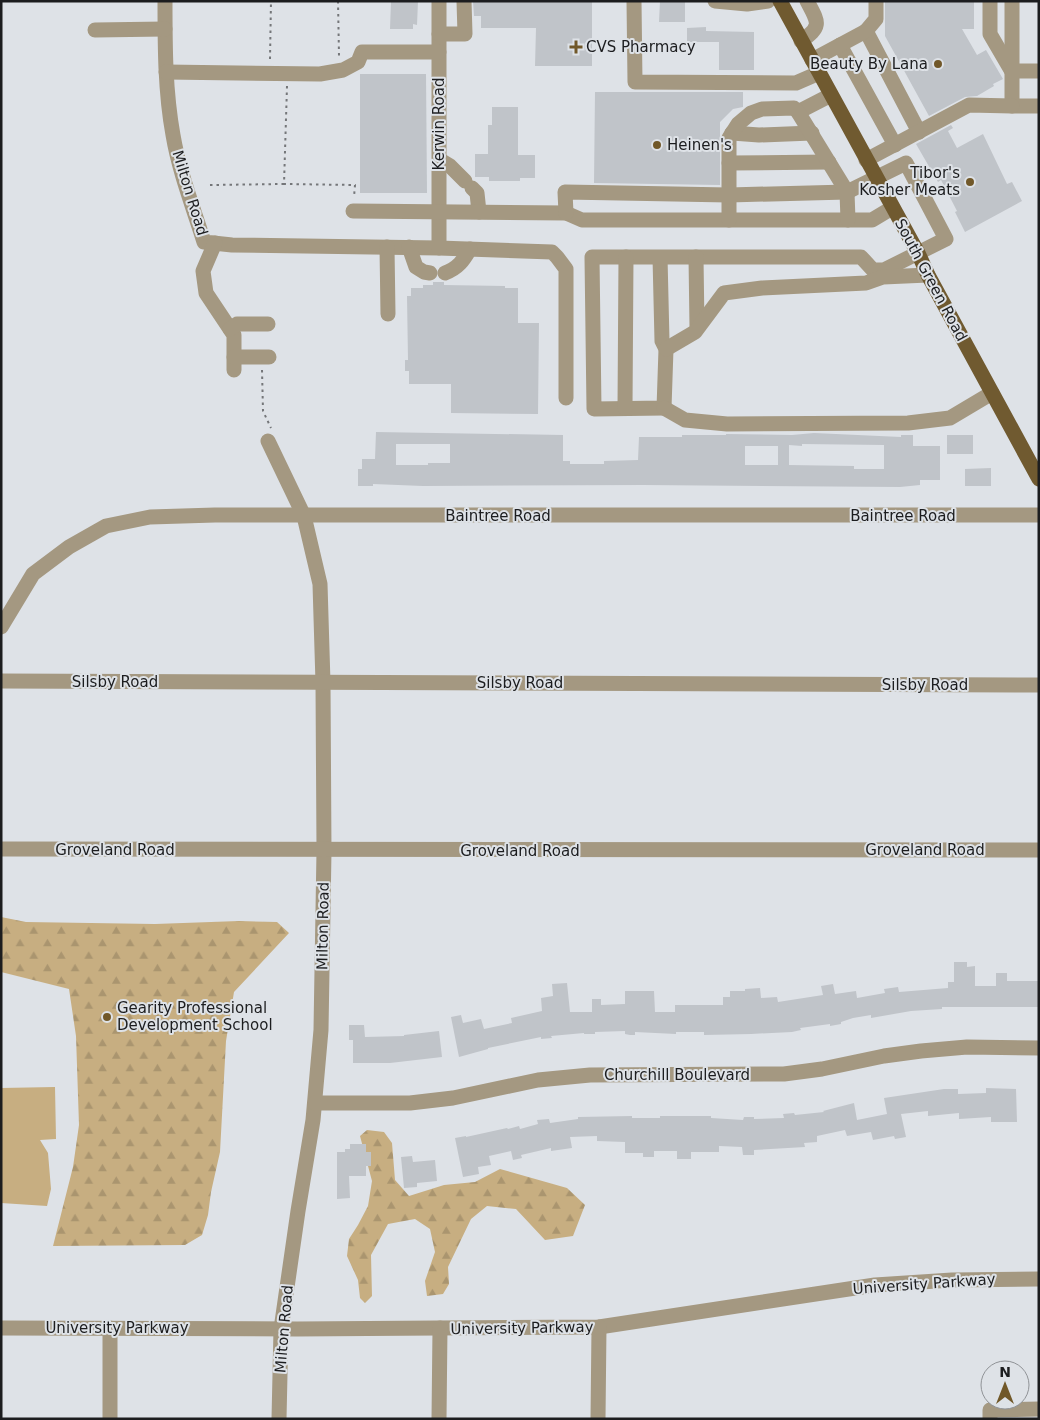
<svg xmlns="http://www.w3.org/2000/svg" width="1040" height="1420" viewBox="0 0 1040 1420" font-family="'DejaVu Sans',sans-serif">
  <defs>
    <pattern id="forest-firs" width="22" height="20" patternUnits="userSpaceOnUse" patternTransform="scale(1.25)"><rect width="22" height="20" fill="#c7ae81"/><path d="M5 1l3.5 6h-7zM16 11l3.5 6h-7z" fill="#aa956f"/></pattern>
  </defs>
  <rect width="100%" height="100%" fill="#dee2e7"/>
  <path fill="#c7ae81" d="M55 1087 56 1139 40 1140 48 1153 51 1189 47 1206 1 1203V1088Z"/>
  <g fill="url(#forest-firs)">
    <path d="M1 917 26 922 155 924 239 921 277 922 289 933 234 992 226 1041 220 1152 211 1192 208 1215 202 1235 185 1245 53 1246 73 1167 79 1125 76 1036 69 989 1 972Z"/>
    <path d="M367 1130 384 1132 392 1143 395 1180 409 1196 444 1185 475 1182 500 1169 567 1188 585 1205 573 1236 545 1240 516 1209 487 1206 471 1219 459 1244 448 1267 449 1284 443 1294 427 1296 425 1281 435 1252 430 1229 415 1219 388 1224 371 1255 372 1296 365 1303 360 1298 358 1280 347 1256 349 1239 358 1225 368 1206 372 1181 360 1136Z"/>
  </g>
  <g fill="#c0c4c9" fill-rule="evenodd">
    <path d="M391 1H418L417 25 413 24V29H390Z"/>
    <path d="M473 1H592V66H535L536 28H481V16H474Z"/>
    <path d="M660 1H685V22H659Z"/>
    <path d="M885 1H974V29H962L977 55 986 50 1003 79 993 84 994 86 977 96 965 97 929 116 885 36Z"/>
    <path d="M706 27V31L754 32V70H719V42H687V28Z"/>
    <path d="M360 74H426L427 193H360Z"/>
    <path d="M595 92H743V107L733 109 720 122V185L594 183Z"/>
    <path d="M492 107H518V155H535V178H520V181H489V177H475V154H488V125H492Z"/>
    <path d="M951 125 953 128 948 131 957 148 983 134 1007 184 1012 182 1022 201 965 232 955 212 957 211 941 180 938 182 916 144Z"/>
    <path d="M433 282H444V285L505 286V288H518V323H539L538 414 451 413V384H409V371H405V360H408L407 296H411V288H423V285H433Z"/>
    <path d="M376 432 563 435V461H570V464H604V461L638 460 639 437H682V435H726V434L792 435 814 433 901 437V435H913V446H940V480H920V485L900 487 643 485 423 486 373 484V486H358V469H362V459H375ZM396 444H450V463H428V465H396ZM802 444 884 445V469H854V466L789 465V445L802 446ZM745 446H778V465H745Z"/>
    <rect x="947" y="435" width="26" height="19"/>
    <path d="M991 468V486H965V469Z"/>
    <path d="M954 962H967V967L975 966V986H996V973H1007V981H1039V1007H942V1009L911 1011 871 1018V1015L853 1018 841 1022V1024L830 1026V1024L800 1028 801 1030 792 1032 751 1034 704 1035V1032H676V1034L635 1032V1035H630L625 1034V1031L595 1032V1034H584V1033L551 1036 552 1038 541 1039V1037L488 1048V1049L459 1057 451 1017 461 1015 463 1023 481 1019 484 1029 512 1023 511 1018 542 1011 541 998 553 996 552 984 567 983 570 1012H592V999H601V1005L625 1004V991H654L655 1012H675V1005H723V997H730V991H745V989L760 988 761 998 777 997 778 1002 823 995 821 986 833 984 835 994 856 991 857 998 885 993 884 989 898 987 899 992 948 988V982H954Z"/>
    <path d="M349 1025H364L365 1037 404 1036V1035L439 1031 442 1057 390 1063H353V1040H349Z"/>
    <path d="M986 1088 1016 1089 1017 1122H991V1117L959 1119V1113L928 1116V1111L901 1114 906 1137 895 1139 894 1136 873 1140 871 1132 847 1136 845 1130 817 1136V1142L804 1143 805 1147 754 1150V1155H743L742 1147 719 1146V1152H691V1159H677V1151H654V1157H643V1153H625V1142L597 1141V1136L570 1137 572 1148 551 1151V1148L521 1155 522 1158 513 1160 511 1151 489 1156 491 1165 478 1167 479 1174 463 1177 455 1138 466 1136V1137L507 1128 508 1129 519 1126 520 1129 538 1124 537 1120 549 1119 550 1123 578 1119V1117L632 1116V1118H660V1116H711V1118L743 1120 744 1117H754V1119L784 1118 783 1114 794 1113 795 1115 824 1112 823 1111 854 1103 857 1120 887 1114 884 1098 944 1089H958V1094L986 1093Z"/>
    <path d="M350 1144H366V1152H371V1166H366V1176H349L350 1198 337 1199V1152H345V1149H350Z"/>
    <path d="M412 1156 413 1162 435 1160 437 1181 417 1183V1187L404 1188 401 1157Z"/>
  </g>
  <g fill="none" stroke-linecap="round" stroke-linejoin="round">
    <g stroke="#747679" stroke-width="2" stroke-dasharray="2.5 4" stroke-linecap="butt">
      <path d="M338 1 339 56"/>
      <path d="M270 59 271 1"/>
      <path d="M287 86 284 184 355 185 354 197"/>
      <path d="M210 185 284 184"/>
      <path d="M262 370 263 411 271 428"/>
    </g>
    <g stroke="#a49881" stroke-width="15">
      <path d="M165 1C165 46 165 91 173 135 179 171 193 207 204 242L232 245 439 248 552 252 557 257 566 269V398"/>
      <path d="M439 1V248"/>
      <path d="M634 1 635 82 796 83 819 73"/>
      <path d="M715 1 747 4 768 1"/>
      <path d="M990 1V34L1011 70"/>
      <path d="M1012 1V106H1039"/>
      <path d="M95 30 165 29"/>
      <path d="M866 31 919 132"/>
      <path d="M439 34H465L464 1"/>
      <path d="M801 41C823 26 818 22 807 1"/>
      <path d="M840 45 895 145"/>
      <path d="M812 60 866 31 876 19V1"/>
      <path d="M1012 71H1039"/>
      <path d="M166 72 320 74 343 70 358 62 362 52H439"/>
      <path d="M798 112 831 95"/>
      <path d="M732 133 759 135 812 133"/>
      <path d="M440 160 450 166 465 181"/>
      <path d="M866 160 969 105 1012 106"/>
      <path d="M729 163 829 162"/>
      <path d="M472 188 477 193 479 212"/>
      <path d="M353 211 566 213 582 220H872L892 208"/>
      <path d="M566 213 565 192 729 195 847 192 906 163 946 239 884 270H873L861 257C771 257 682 257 592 257L594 409 664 408 666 349 662 341 660 257"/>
      <path d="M729 220V138L738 124 751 113 762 109 794 108 798 112 847 192 848 220"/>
      <path d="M215 243 203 271 206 293 234 335V370"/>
      <path d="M387 247 388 314"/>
      <path d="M409 247 416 267 424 272 430 273"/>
      <path d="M696 257 697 328"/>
      <path d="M445 273C458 268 463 261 470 249"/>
      <path d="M230 329 237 324H268"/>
      <path d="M666 349 695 332 724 293 762 288 866 283 883 277 928 275"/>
      <path d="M234 357H269"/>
      <path d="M625 408 626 257"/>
      <path d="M664 408 685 420 727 424 908 423 950 418 992 393"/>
      <path d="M268 441 304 516 320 584 323 683 324 851 321 1030 313 1120 298 1211 281 1329 279 1419"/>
      <path d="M1 627 33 574 69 547 106 526 150 517 215 515H1039"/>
      <path d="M1 681 1039 685"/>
      <path d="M1 849 1039 850"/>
      <path d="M315 1103H410L453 1098 538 1080 590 1075 784 1074 822 1069 884 1056 921 1051 967 1047 1039 1048"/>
      <path d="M1 1328 297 1329 599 1327 875 1285 952 1280 1039 1279"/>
      <path d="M110 1328V1419"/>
      <path d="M439 1419 440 1328"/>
      <path d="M598 1419 599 1327"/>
      <path d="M990 1419V1410L1039 1409"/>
    </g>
    <path stroke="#705a30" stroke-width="15" d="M780 1 918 253 928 275 1039 479"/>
  </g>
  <g fill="#715829" stroke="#dee2e7" stroke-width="2">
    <path d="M573.5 39.5h5v5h5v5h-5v5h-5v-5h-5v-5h5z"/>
    <circle cx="938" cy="64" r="5"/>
    <circle cx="657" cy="145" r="5"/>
    <circle cx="970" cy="182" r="5"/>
    <circle cx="107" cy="1017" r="5"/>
  </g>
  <g text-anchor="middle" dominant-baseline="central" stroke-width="4" stroke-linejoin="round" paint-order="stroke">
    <g font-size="15" fill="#1c1d1f" stroke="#dee2e7" text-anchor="start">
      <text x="586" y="47">CVS Pharmacy</text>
      <text x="928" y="64" text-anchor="end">Beauty By Lana</text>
      <text x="667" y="145">Heinen's</text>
      <text x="960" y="173" text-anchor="end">Tibor's<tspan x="960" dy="17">Kosher Meats</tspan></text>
      <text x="117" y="1008">Gearity Professional<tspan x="117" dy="17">Development School</tspan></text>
    </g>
    <g font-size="15" fill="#1c1d1f" stroke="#dee2e7">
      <text transform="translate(439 124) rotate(-90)">Kerwin Road</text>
      <text transform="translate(190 193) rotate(73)">Milton Road</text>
      <text transform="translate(931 280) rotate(62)">South Green Road</text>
      <text x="498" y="516">Baintree Road</text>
      <text x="903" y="516">Baintree Road</text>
      <text x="115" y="682">Silsby Road</text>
      <text x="520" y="683">Silsby Road</text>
      <text x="925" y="685">Silsby Road</text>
      <text x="115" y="850">Groveland Road</text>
      <text x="925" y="850">Groveland Road</text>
      <text x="520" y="851">Groveland Road</text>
      <text transform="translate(323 926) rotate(-89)">Milton Road</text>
      <text x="677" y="1075">Churchill Boulevard</text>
      <text transform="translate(924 1284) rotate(-4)">University Parkway</text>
      <text x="117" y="1328">University Parkway</text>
      <text transform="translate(522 1328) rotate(-1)">University Parkway</text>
      <text transform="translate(284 1329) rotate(-85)">Milton Road</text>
    </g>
  </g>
  <rect width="1040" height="1420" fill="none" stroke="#1c1d1f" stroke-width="5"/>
  <g transform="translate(1005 1385)"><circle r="24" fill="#dee2e7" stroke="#909397"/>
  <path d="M0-4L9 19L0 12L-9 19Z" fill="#715829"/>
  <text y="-8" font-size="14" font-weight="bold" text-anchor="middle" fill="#1c1d1f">N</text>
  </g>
</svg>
